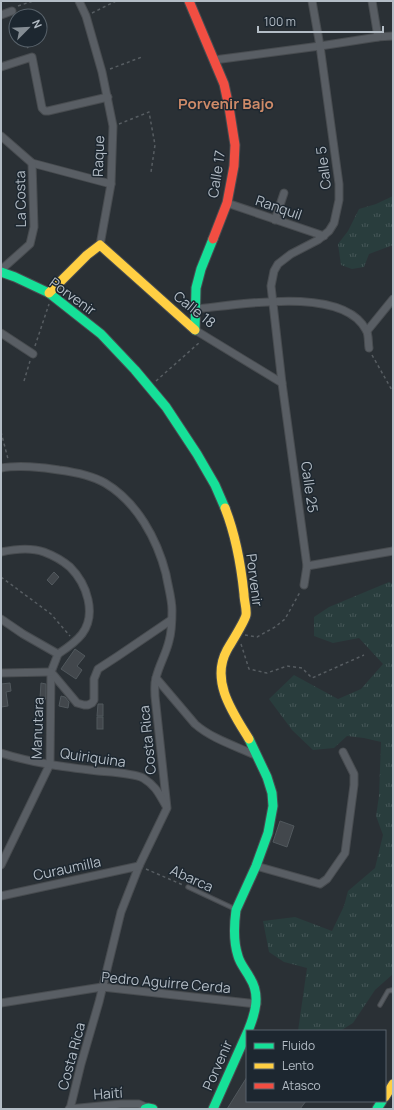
<svg xmlns="http://www.w3.org/2000/svg" width="394" height="1110" viewBox="0 0 394 1110" font-family="Manrope,sans-serif">
  <defs>
    <pattern id="grass-tufts" width="24" height="20" patternUnits="userSpaceOnUse"><rect width="24" height="20" fill="#293d3d"/><path d="M3 7l-1-3M5 7V3M7 7l1-3M15 17l-1-3M17 17v-4M19 17l1-3" fill="none" stroke="#465758"/></pattern>
  </defs>
  <rect width="100%" height="100%" fill="#2a3035"/>
  <g fill="url(#grass-tufts)">
    <path d="M393 196V245L369 254 364 267 352 269 341 265 338 244 348 231 359 209 376 204Z"/>
    <path d="M389 582 393 584V974L375 990 353 1023 340 1031H298L307 968 284 962 269 952 263 921 295 917 332 931 344 906 348 891 375 868 383 835 376 816 379 796 381 742 364 738 347 736 334 748 313 750 292 730 269 699 294 675 338 699 361 689 383 664 359 638 333 643 314 636V617L329 607Z"/>
  </g>
  <g fill="#42474c" stroke="#51585d">
    <path d="M54 572 59 577 52 585 47 580Z"/>
    <path d="M75 649 85 656 77 666 82 670 76 679 61 669Z"/>
    <path d="M10 683 11 691 6 692 8 706 1 707V684Z"/>
    <path d="M41 683 46 684V699L40 698Z"/>
    <path d="M61 696 65 697 69 702 68 708 59 706Z"/>
    <path d="M98 704H103V716H97Z"/>
    <rect x="97" y="717" width="6" height="12"/>
    <path d="M280 821 294 826 287 847 273 842Z"/>
    <path d="M247 1077V1101H306L300 1109H227Z"/>
  </g>
  <g fill="none" stroke-linecap="round" stroke-linejoin="round">
    <defs>
      <g id="lane">
        <path d="M188 887 235 909"/>
        <path d="M380 1005 388 991 392 990 393 991"/>
      </g>
      <g id="street">
        <path d="M79 1 86 16 102 72 113 126 111 184 100 245"/>
        <path d="M1 15 12 11"/>
        <path d="M376 37 393 36"/>
        <path d="M214 60 320 46 378 37 372 1"/>
        <path d="M1 67 32 57 42 108 45 111H48L108 97"/>
        <path d="M1 136 32 163 111 184"/>
        <path d="M227 203 324 236"/>
        <path d="M275 220 284 193"/>
        <path d="M1 270 30 244 34 227 32 163"/>
        <path d="M196 309C237 305 343 285 366 330 369 334 368 343 369 348"/>
        <path d="M195 330 282 383"/>
        <path d="M367 331 393 299"/>
        <path d="M1 333 33 354"/>
        <path d="M1 468C17 465 43 467 59 470 74 472 91 475 105 483 137 502 157 539 166 574 168 586 172 599 172 610 172 620 172 631 169 641 166 654 159 665 156 678 154 684 155 690 155 696L167 808 139 866 121 912 99 1002 81 1064 70 1109"/>
        <path d="M1 552C15 549 30 547 44 552 52 555 63 561 70 567 87 584 97 614 82 634 75 643 67 648 58 654L51 672 50 764 1 865"/>
        <path d="M307 566 393 551"/>
        <path d="M304 585 307 566 282 383 271 286 274 271 278 264 291 254 318 240 329 231 334 223 339 200V184L320 46 312 1"/>
        <path d="M1 619 23 634 58 654"/>
        <path d="M51 672 77 703 84 705H88L92 703 94 700V679L98 669 118 656 171 620"/>
        <path d="M1 673 51 672"/>
        <path d="M156 678 195 724C212 739 236 746 257 756"/>
        <path d="M1 753C32 763 65 767 98 771 109 772 133 773 143 778 156 786 159 794 166 806"/>
        <path d="M256 866 320 884 327 879 345 853 354 785V774L343 752"/>
        <path d="M1 896 139 866"/>
        <path d="M1 1003 102 987 257 1004"/>
        <path d="M69 1109 121 1104H139L148 1108"/>
      </g>
      <g id="fast">
        <path d="M1 272 15 277 49 293 101 334 135 370 166 407 197 454 215 485 225 508"/>
        <path d="M195 330 196 288 201 269 213 239"/>
        <path d="M248 1031C255 1014 261 995 250 978 246 970 240 964 238 956 233 941 234 925 236 910L256 866 268 833 273 806 272 793 267 777 249 739"/>
        <path d="M145 1109 148 1108 153 1109"/>
        <path d="M213 1109 247 1033"/>
        <path d="M377 1109 382 1101"/>
      </g>
      <g id="slow">
        <path d="M49 293 87 255 100 245 195 330"/>
        <path d="M225 508C236 536 241 565 244 594 244 601 247 609 246 615 245 621 231 643 227 650 210 681 233 713 249 739"/>
        <path d="M385 1097 393 1084"/>
      </g>
      <path id="jam" d="M189 1 224 84 229 107 235 145 234 166 227 203 213 239"/>
    </defs>
    <use href="#lane" stroke="#484c50" stroke-width="5.5"/>
    <use href="#street" stroke="#484c50" stroke-width="9"/>
    <use href="#fast" stroke="#484c50" stroke-width="11"/>
    <use href="#slow" stroke="#484c50" stroke-width="11"/>
    <use href="#jam" stroke="#484c50" stroke-width="11"/>
    <g stroke="#575d62" stroke-width="1.5" stroke-dasharray="3 3" stroke-linecap="butt">
      <path d="M18 6 33 1"/>
      <path d="M92 13 116 1"/>
      <path d="M24 40 29 50"/>
      <path d="M110 69 142 57"/>
      <path d="M119 124 149 112 155 145 151 172"/>
      <path d="M35 346 49 304"/>
      <path d="M372 355 393 392"/>
      <path d="M24 381 30 361"/>
      <path d="M156 381 200 342"/>
      <path d="M1 432 8 459"/>
      <path d="M1 577 51 614 70 636"/>
      <path d="M245 635 257 637 275 627 285 619 300 592"/>
      <path d="M241 644 249 669 267 673 287 666 302 668 312 678 364 655"/>
      <path d="M146 869 183 885"/>
    </g>
    <use href="#lane" stroke="#595e64" stroke-width="3.5"/>
    <use href="#street" stroke="#595e64" stroke-width="7"/>
    <use href="#fast" stroke="#16e098" stroke-width="9"/>
    <use href="#slow" stroke="#ffcf43" stroke-width="9"/>
    <use href="#jam" stroke="#f24e42" stroke-width="9"/>
  </g>
  <g text-anchor="middle" dominant-baseline="central" stroke-width="3" stroke-linejoin="round" paint-order="stroke">
    <g font-size="14" fill="#b4bdc6" stroke="#1d2730">
      <text transform="translate(98 156) rotate(-88)">Raque</text>
      <text transform="translate(323 168) rotate(-97)">Calle 5</text>
      <text transform="translate(216 174) rotate(-81)">Calle 17</text>
      <text transform="translate(20 199) rotate(-91)">La Costa</text>
      <text transform="translate(279 207) rotate(19)">Ranquil</text>
      <text transform="translate(73 296) rotate(36)">Porvenir</text>
      <text transform="translate(195 309) rotate(39)">Calle 18</text>
      <text transform="translate(310 487) rotate(82)">Calle 25</text>
      <text transform="translate(255 580) rotate(83)">Porvenir</text>
      <text transform="translate(37 728) rotate(-88)">Manutara</text>
      <text transform="translate(147 740) rotate(-96)">Costa Rica</text>
      <text transform="translate(93 757) rotate(8)">Quiriquina</text>
      <text transform="translate(67 868) rotate(-12)">Curaumilla</text>
      <text transform="translate(192 878) rotate(24)">Abarca</text>
      <text transform="translate(166 982) rotate(5)">Pedro Aguirre Cerda</text>
      <text transform="translate(71 1056) rotate(-75)">Costa Rica</text>
      <text transform="translate(217 1065) rotate(-66)">Porvenir</text>
      <text transform="translate(108 1093) rotate(-4)">Haití</text>
    </g>
    <g font-size="15" font-weight="bold" fill="#cd8a68" stroke="#1d2730">
      <text x="226" y="103">Porvenir Bajo</text>
    </g>
  </g>
  <rect width="394" height="1110" fill="none" stroke="#b4bdc6" stroke-width="4"/>
  <rect x="246" y="1030" width="140" height="72" fill="#1d2730" stroke="#59636c"/>
  <rect x="254" y="1043" width="20" height="6" fill="#16e098" stroke="#59636c"/>
  <text x="282" y="1050" font-size="12" fill="#b4bdc6">Fluido</text>
  <rect x="254" y="1063" width="20" height="6" fill="#ffcf43" stroke="#59636c"/>
  <text x="282" y="1070" font-size="12" fill="#b4bdc6">Lento</text>
  <rect x="254" y="1083" width="20" height="6" fill="#f24e42" stroke="#59636c"/>
  <text x="282" y="1090" font-size="12" fill="#b4bdc6">Atasco</text>
  <g transform="translate(28 28) rotate(66)"><circle r="19" fill="#1d2730" stroke="#59636c"/>
  <path d="M0-3L7 15L0 10L-7 15Z" fill="#848c93"/>
  <text y="-6" font-size="11" font-weight="bold" text-anchor="middle" fill="#b4bdc6">N</text>
  </g>
  <path d="M258 26v6h125v-6" fill="none" stroke="#b4bdc6" stroke-width="2"/>
  <text x="264" y="26" font-size="12" fill="#b4bdc6" stroke="#1d2730" stroke-width="3" paint-order="stroke">100 m</text>
</svg>
